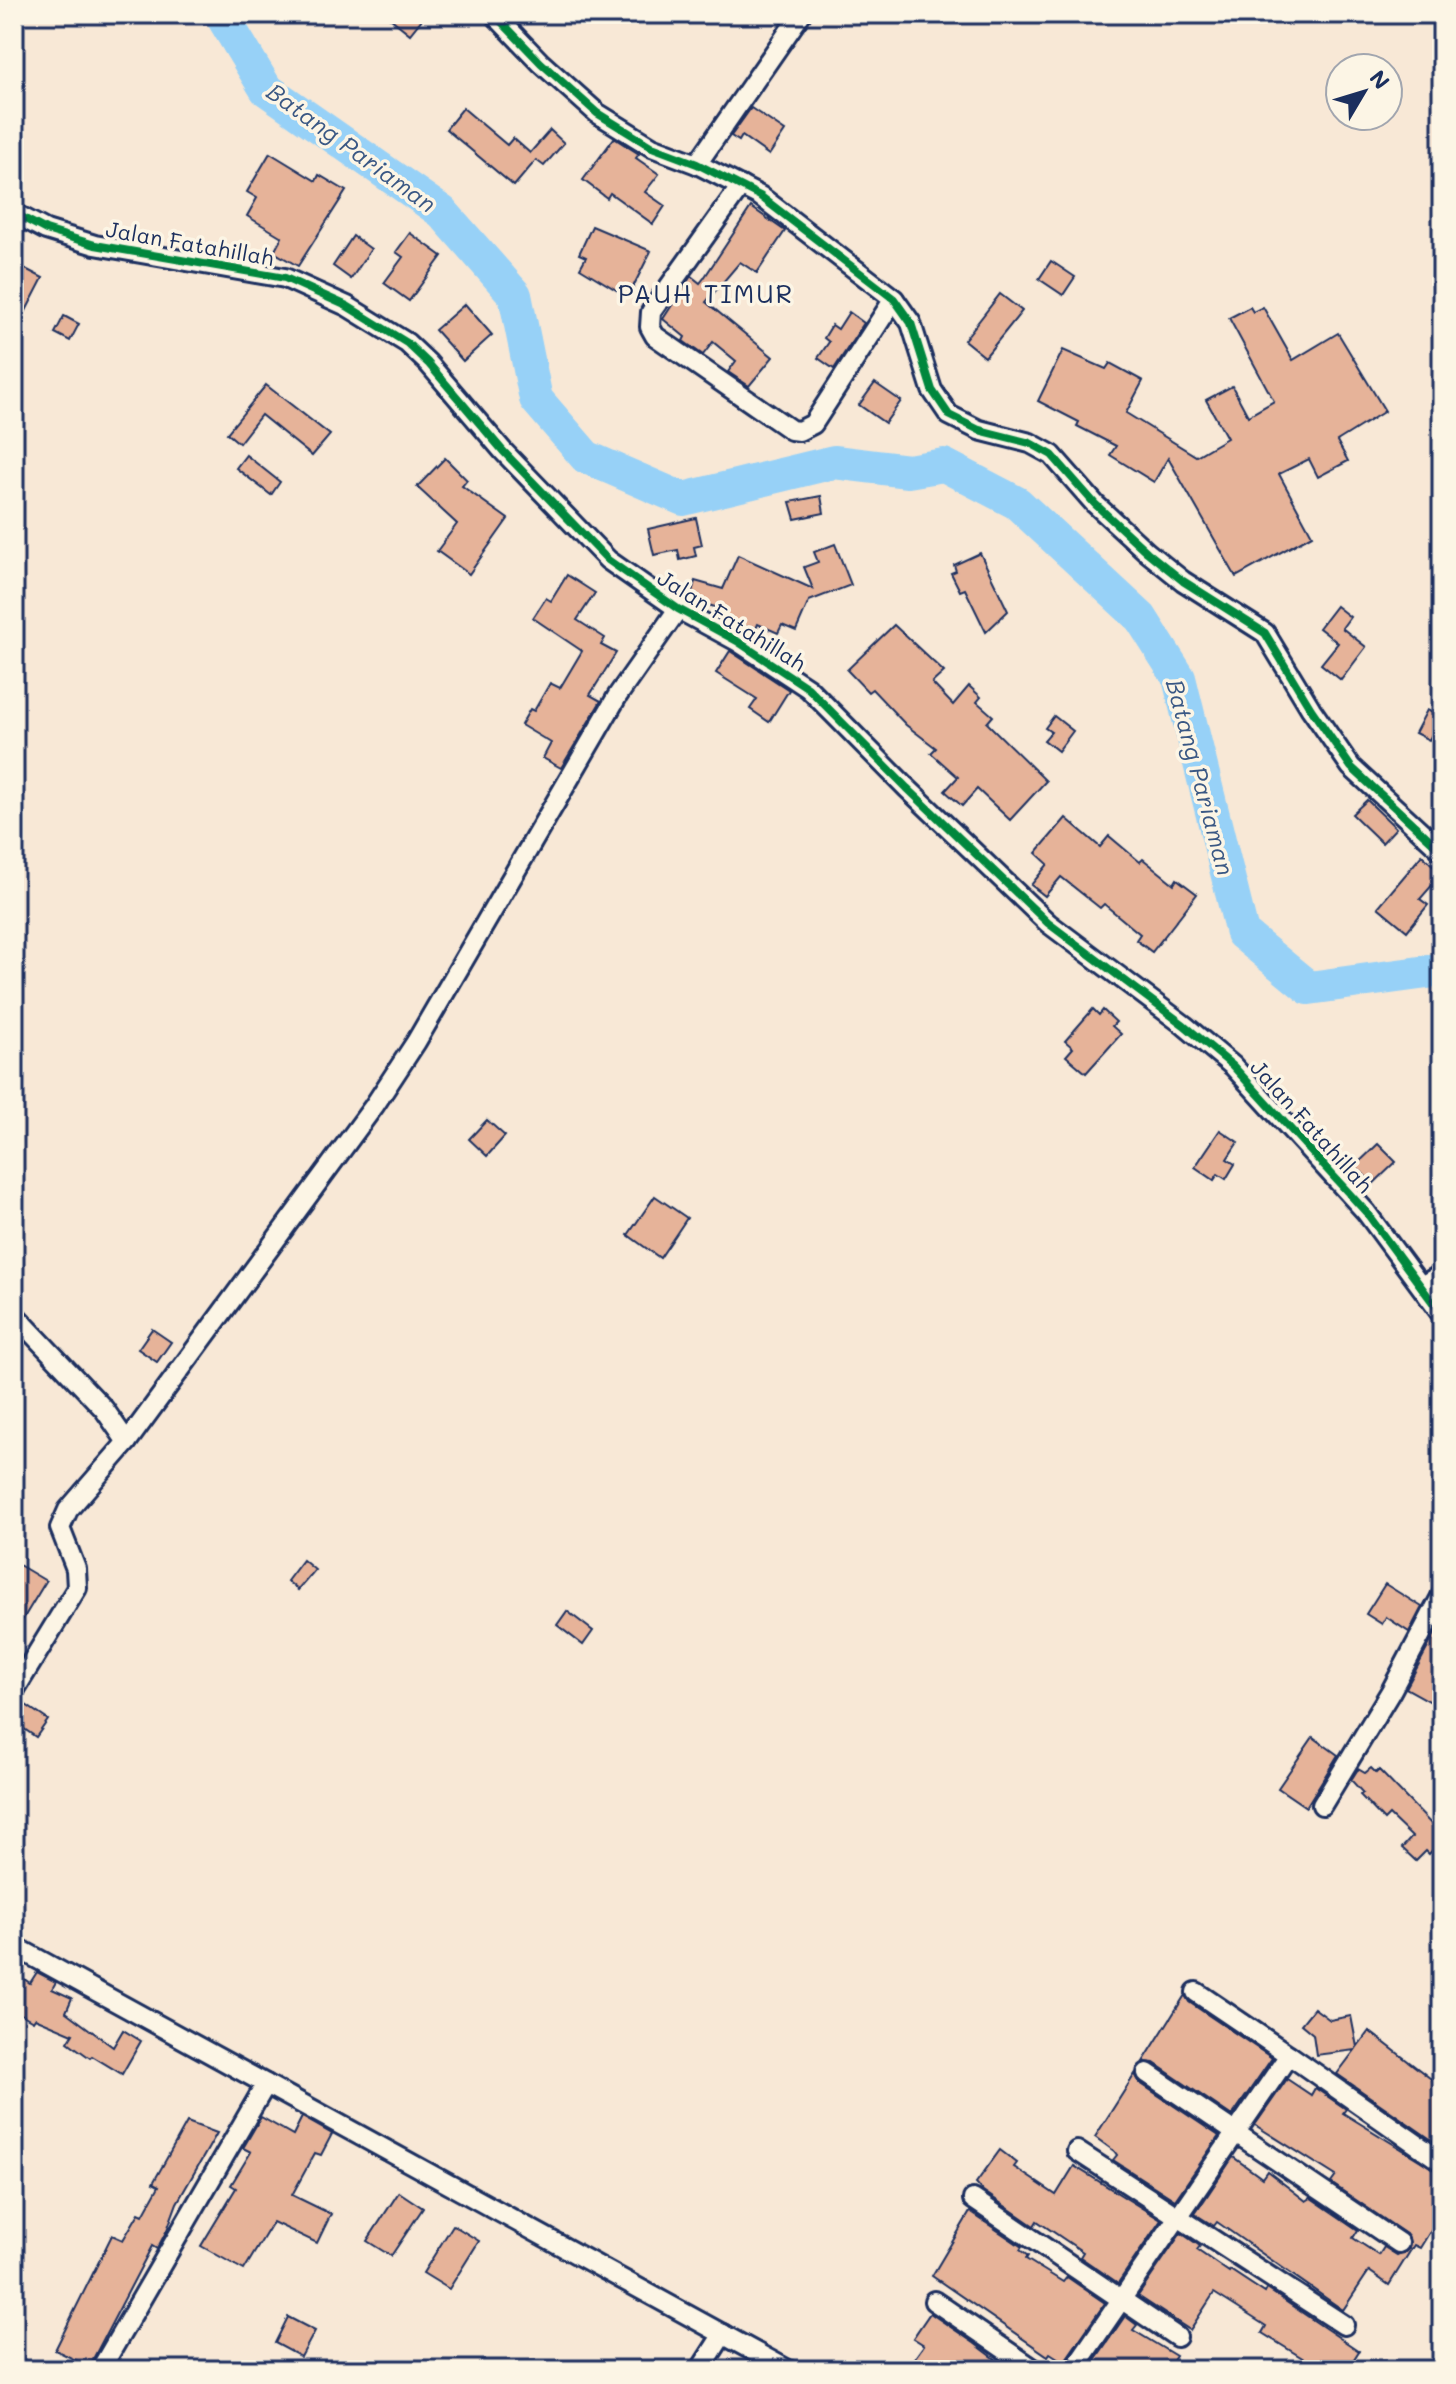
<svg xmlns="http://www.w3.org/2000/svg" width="1456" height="2384" viewBox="0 0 1456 2384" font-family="Mali,sans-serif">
  <rect width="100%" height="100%" fill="#f8e8d6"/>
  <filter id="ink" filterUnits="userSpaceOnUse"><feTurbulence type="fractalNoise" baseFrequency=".0125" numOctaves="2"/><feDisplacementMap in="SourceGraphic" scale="16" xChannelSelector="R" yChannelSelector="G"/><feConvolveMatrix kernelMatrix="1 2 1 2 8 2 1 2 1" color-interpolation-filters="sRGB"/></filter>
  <g filter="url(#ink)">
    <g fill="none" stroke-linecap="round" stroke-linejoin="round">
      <path stroke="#97d1f7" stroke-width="34" d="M221 14 266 89 442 212 515 295 536 399 586 457 683 499 834 462 908 471 944 465 1017 503 1141 618 1179 678 1242 933 1309 988 1442 970"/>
    </g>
    <g fill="#e6b399" stroke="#1b2f5e" stroke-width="2">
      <path d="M385 14H426L410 34Z"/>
      <path d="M463 108 507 145 513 138 530 153 550 130 564 143 544 166 536 160 514 186 446 129Z"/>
      <path d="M751 108 785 131 769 155 742 136 739 141 731 136Z"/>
      <path d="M614 138 639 154 636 158 659 174 645 192 665 206 653 224 610 193 607 198 583 180Z"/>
      <path d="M270 153 316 181 319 175 346 191 298 266 274 252 282 237 247 216 257 198 247 192Z"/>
      <path d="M751 207 785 231 757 273 740 262 706 302 773 357 749 386 728 372 736 361 713 342 703 355 683 341 685 337 663 319 691 276 700 283 704 278Z"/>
      <path d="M592 226 651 251 628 297 580 268 586 257 579 254Z"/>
      <path d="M410 233 442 256 409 301 384 283 403 257 396 252Z"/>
      <path d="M353 236 371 249 351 279 333 266Z"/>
      <path d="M1051 261 1075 277 1063 295 1039 279Z"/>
      <path d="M14 263 43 278 14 334Z"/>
      <path d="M1000 294 1022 311 985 357 964 340Z"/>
      <path d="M465 304 492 335 463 361 435 330Z"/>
      <path d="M1250 307 1253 312 1263 307 1293 360 1338 333 1385 411 1337 441 1348 461 1318 477 1309 459 1279 474 1312 535 1236 577 1168 458 1154 482 1110 455 1116 446 1077 426 1079 422 1038 401 1063 350 1106 369 1110 363 1143 381 1126 413 1196 456 1227 438 1206 400 1232 386 1248 416 1274 401 1229 318Z"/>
      <path d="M849 312 864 323 834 369 818 358 829 342 824 338 832 325 838 329Z"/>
      <path d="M64 316 79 324 70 341 55 333Z"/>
      <path d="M875 383 901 401 885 423 859 405Z"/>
      <path d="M266 385 330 435 312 456 261 415 239 443 227 433Z"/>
      <path d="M246 455 280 482 271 495 236 468Z"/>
      <path d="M445 458 467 480 462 486 508 519 469 574 437 551 457 524 417 487Z"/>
      <path d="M821 496 824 513 795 519 790 502Z"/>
      <path d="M696 518 702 545 694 547 696 556 680 560 678 550 654 555 648 529Z"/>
      <path d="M835 544 851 585 809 601 796 631 782 625 778 633 758 624 755 631 713 611 715 607 690 600 695 581 723 589 738 555 813 589 804 567 818 562 814 552Z"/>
      <path d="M980 553 1008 611 986 632 965 589 960 591 951 573 956 571 954 565Z"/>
      <path d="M567 575 595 593 577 620 605 638 601 645 616 653 590 695 601 701 561 768 543 758 551 743 521 725 530 709 534 711 550 683 560 688 582 651 533 618 546 598 551 601Z"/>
      <path d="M1336 606 1350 617 1342 628 1366 647 1341 680 1321 664 1338 643 1319 628Z"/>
      <path d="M894 625 944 672 932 683 953 705 969 686 981 697 977 702 993 716 987 723 1046 781 1010 820 977 789 962 806 945 791 958 777 931 753 936 748 906 725 872 689 868 692 847 670Z"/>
      <path d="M730 651 789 690 769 722 750 709 757 699 716 673Z"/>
      <path d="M1427 710 1441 717 1429 740 1415 733Z"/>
      <path d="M1054 716 1073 731 1058 751 1044 740 1051 732 1045 728Z"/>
      <path d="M1367 800 1396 828 1382 843 1352 814Z"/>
      <path d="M1066 818 1100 847 1109 836 1140 862 1143 859 1174 884 1177 879 1197 894 1152 952 1136 940 1140 934 1104 904 1100 908 1061 877 1045 896 1031 885 1048 864 1036 853Z"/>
      <path d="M1422 855 1442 874 1420 899 1428 905 1407 931 1378 907Z"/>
      <path d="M1093 1009 1099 1015 1103 1010 1116 1022 1112 1026 1121 1034 1086 1073 1066 1056 1073 1048 1065 1041Z"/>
      <path d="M487 1120 505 1136 487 1156 469 1139Z"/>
      <path d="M1220 1130 1238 1142 1227 1159 1235 1164 1226 1179 1218 1174 1214 1180 1195 1167Z"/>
      <path d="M1378 1144 1396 1162 1373 1184 1355 1166Z"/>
      <path d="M655 1196 687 1218 660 1258 628 1235Z"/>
      <path d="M152 1329 171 1342 157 1362 138 1349Z"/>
      <path d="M303 1560 315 1570 298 1590 287 1581Z"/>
      <path d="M14 1562 46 1581 14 1634Z"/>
      <path d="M1385 1584 1422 1607 1409 1632 1386 1617 1382 1624 1366 1614Z"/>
      <path d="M567 1611 593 1631 583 1645 557 1625Z"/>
      <path d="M1442 1621V1708L1406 1688Z"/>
      <path d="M20 1701 48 1720 36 1737 14 1722V1710Z"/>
      <path d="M1313 1737 1338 1755 1306 1807 1278 1788Z"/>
      <path d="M1371 1768 1376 1773 1379 1770 1440 1833 1436 1838 1440 1842 1429 1854 1426 1851 1416 1861 1402 1848 1412 1837 1389 1815 1384 1820 1360 1795 1363 1793 1351 1780 1358 1769 1365 1773Z"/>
      <path d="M14 1972 30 1983 37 1972 56 1982 52 1989 72 1998 66 2012 113 2047 123 2030 141 2041 122 2074 92 2056 90 2058 68 2042 73 2034 35 2018 33 2021 14 2010Z"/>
      <path d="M1185 1995 1189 2002 1272 2058 1232 2116 1154 2063 1143 2062Z"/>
      <path d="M1314 2008 1330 2020 1351 2016 1357 2047 1369 2031 1435 2082 1442 2091V2147L1337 2074 1355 2050 1316 2055 1313 2034 1301 2024Z"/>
      <path d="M1135 2074 1140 2083 1219 2136 1175 2200 1113 2160 1117 2155 1114 2151 1095 2137Z"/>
      <path d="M1287 2079 1311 2095 1315 2088 1346 2109 1343 2113 1442 2174V2212L1420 2248 1414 2245 1389 2285 1369 2271 1343 2310 1217 2222 1214 2226 1195 2214 1233 2157 1262 2178 1267 2171 1306 2201 1311 2198 1358 2230 1353 2238 1379 2255 1384 2247 1397 2255 1409 2249 1406 2234 1331 2183 1336 2176 1255 2125Z"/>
      <path d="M261 2117 293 2135 302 2117 332 2134 321 2155 315 2153 292 2195 331 2214 317 2243 273 2222 244 2270 201 2246 236 2188 231 2185 251 2152 243 2148Z"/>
      <path d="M187 2122 217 2133 177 2203 167 2230 157 2249 152 2246 93 2359 92 2368 55 2350 112 2235 123 2240 139 2213 143 2215 159 2186 153 2183Z"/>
      <path d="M1000 2150 1017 2163 1014 2167 1056 2195 1074 2166 1161 2220 1118 2283 1080 2257 1083 2252 1037 2221 1034 2226 983 2191 976 2183Z"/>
      <path d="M399 2192 423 2208 391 2256 367 2241Z"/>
      <path d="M970 2212 1022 2247 1020 2250 1028 2256 1026 2259 1063 2282 1067 2277 1105 2303 1064 2362 1050 2353 1048 2356 932 2276Z"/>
      <path d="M453 2225 479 2241 449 2289 423 2273Z"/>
      <path d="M1181 2233 1200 2246 1197 2250 1229 2272 1230 2270 1265 2293 1267 2289 1359 2351 1347 2370H1322L1262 2333 1266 2326 1214 2293 1190 2330 1138 2296Z"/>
      <path d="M930 2313 974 2343 1010 2370H906L924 2345 913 2338Z"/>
      <path d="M1125 2316 1137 2325 1133 2330 1176 2356 1167 2370H1088Z"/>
      <path d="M288 2317 315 2331 301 2357 275 2343Z"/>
    </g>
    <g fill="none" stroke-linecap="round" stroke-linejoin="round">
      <defs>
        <g id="street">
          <path d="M494 14 541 63 597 113 652 147 697 164 760 196 894 299 911 323 932 390 949 415 979 430 1030 443 1052 455 1095 504 1147 552 1183 581 1265 633 1311 709 1351 767 1442 851"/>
          <path d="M697 164 801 14"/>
          <path d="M741 186 651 312 650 327 655 336 791 430 799 431 813 424 894 299"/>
          <path d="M14 213 46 230 95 245 285 278 347 306 407 343 428 363 503 451 608 560 678 609 737 641 808 688 907 788 1048 923 1184 1025 1233 1066 1366 1212 1442 1315"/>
          <path d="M1423 1285 1442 1274"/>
          <path d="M14 1314 104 1409 127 1442"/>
          <path d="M14 1691 77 1588 76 1569 60 1528 68 1510 127 1442 374 1106 416 1042 618 695 678 609"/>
          <path d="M1322 1805 1391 1691 1442 1595"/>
          <path d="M14 1946 788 2370"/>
          <path d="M1196 1992 1289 2055"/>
          <path d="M1147 2073 1399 2243"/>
          <path d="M1077 2151 1344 2325"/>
          <path d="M973 2199 1177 2337"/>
          <path d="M934 2301 1035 2370"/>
          <path d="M103 2365 266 2084"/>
          <path d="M700 2370 723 2334"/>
          <path d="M1073 2370 1289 2055 1442 2162"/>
        </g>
      </defs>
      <use href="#street" stroke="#1b2f5e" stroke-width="24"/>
      <use href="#street" stroke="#fcf5e5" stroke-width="18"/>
      <defs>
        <g id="cycleway">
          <path d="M494 14 541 63 597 113 652 147 697 164 760 196 894 299 911 323 932 390 949 415 979 430 1030 443 1052 455 1095 504 1147 552 1183 581 1265 633 1311 709 1351 767 1442 851"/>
          <path d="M14 213 46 230 95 245 285 278 347 306 407 343 428 363 503 451 608 560 678 609 737 641 808 688 907 788 1048 923 1184 1025 1233 1066 1366 1212 1442 1315"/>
        </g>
      </defs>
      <use href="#cycleway" stroke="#fcf5e5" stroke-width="13"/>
      <use href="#cycleway" stroke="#00873e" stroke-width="8"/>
    </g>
  </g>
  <g text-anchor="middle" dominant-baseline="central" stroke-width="7" stroke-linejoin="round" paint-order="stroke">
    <g font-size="22" fill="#1b2f5e" stroke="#fcf5e5">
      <text transform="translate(190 243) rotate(10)">Jalan Fatahillah</text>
      <text transform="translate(732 620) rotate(32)">Jalan Fatahillah</text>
      <text transform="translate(1312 1126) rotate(48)">Jalan Fatahillah</text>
    </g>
    <g font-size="24" font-style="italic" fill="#3a5884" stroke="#fcf5e5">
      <text transform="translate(352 147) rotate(36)">Batang Pariaman</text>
      <text transform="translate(1201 777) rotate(75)">Batang Pariaman</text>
    </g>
    <g font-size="26" letter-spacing="2" fill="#1b2f5e" stroke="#fcf5e5">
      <text x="706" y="293">PAUH TIMUR</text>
    </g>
  </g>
  <rect width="1456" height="2384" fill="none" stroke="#fcf5e5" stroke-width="48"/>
  <rect x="24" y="24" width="1408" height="2336" fill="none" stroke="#1b2f5e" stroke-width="3" filter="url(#ink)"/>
  <g transform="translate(1364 92) rotate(52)"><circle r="38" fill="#fcf5e5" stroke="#a2a6af" stroke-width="2"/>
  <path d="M0-6L14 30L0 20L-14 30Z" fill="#1b2f5e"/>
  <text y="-12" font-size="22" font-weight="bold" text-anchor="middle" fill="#1b2f5e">N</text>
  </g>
</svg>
